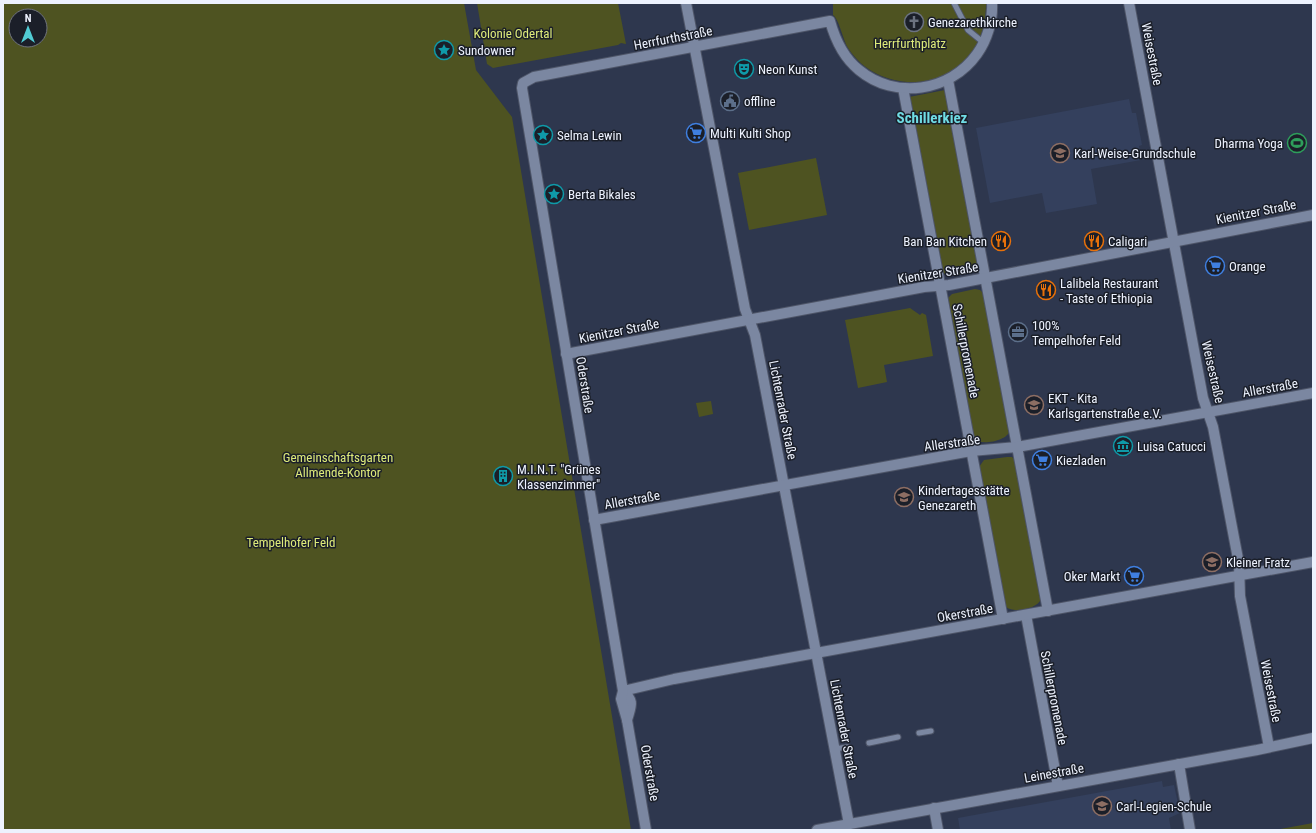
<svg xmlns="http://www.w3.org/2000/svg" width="1316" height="833" viewBox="0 0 1316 833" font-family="'Roboto Condensed',sans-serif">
  <rect width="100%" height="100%" fill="#2e374e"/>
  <g fill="#34405d">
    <path d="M1129 99 1132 113H1136L1142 145 1139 146 1141 160 1091 169 1097 204 1046 213 1042 193 990 203 976 128Z"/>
    <path d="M1162 781 1163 787 1174 785 1180 813 1169 818 1171 830H960L958 818Z"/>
  </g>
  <g fill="#4e5321" fill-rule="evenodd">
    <path d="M3 3H464L476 70 512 117 631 830H3ZM16 16H40V40H16Z"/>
    <path d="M477 3H618L626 44 621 43 618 45 493 68 487 64Z"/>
    <path d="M833 3H986C986 19 983 35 974 49 970 55 963 60 962 67L945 75 940 80C932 78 924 82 916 82 888 83 863 71 848 48 843 40 839 19 833 15Z"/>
    <path d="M945 90 978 264C975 275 957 274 948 276L942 272 909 97Z"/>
    <path d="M816 158 827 215 749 230 738 173Z"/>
    <path d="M975 289 980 290 984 294 1010 430C1008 441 981 446 973 439L947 299 952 294Z"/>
    <path d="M910 308 920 315 922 313 926 315 933 356 884 365 887 382 858 388 845 320Z"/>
    <path d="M711 401 713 414 699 417 696 403Z"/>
    <path d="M1007 457H1012L1015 460 1041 599C1038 609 1012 614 1005 606L979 467 984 460Z"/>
    <path d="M1313 823V830H1275Z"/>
  </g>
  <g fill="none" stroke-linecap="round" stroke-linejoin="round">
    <defs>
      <g id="service">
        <path d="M954 3 968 30 984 43"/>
        <path d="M919 733 931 731"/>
        <path d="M869 743 898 737"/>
        <path d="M834 749 848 747"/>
      </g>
      <g id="minor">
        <path d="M686 3 745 309 755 335 849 824"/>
        <path d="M1129 3 1203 398 1213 427 1239 564 1240 596 1269 747"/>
        <path d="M948 80 1048 611"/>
        <path d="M903 88 1003 619"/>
        <path d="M566 354 924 287 949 285 1313 215"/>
        <path d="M594 520 971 451 1017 447 1313 393"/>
        <path d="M1026 615 1058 786"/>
        <path d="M623 691 674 679 1313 562"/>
        <path d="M623 691C635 701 631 706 627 720"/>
        <path d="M1179 764 1190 830"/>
        <path d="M934 808 938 830"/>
        <path d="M646 830 627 720 621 699 623 691 522 88 523 83 534 77 830 21C835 39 844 58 859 70 895 100 950 92 977 54 987 40 993 21 992 3"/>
        <path d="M817 830 1257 750 1313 738"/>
      </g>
    </defs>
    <use href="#service" stroke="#4e5568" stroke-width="7"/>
    <use href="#minor" stroke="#4e5568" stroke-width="12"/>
    <use href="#service" stroke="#7b87a1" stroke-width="5"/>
    <use href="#minor" stroke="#7b87a1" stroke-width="10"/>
  </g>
  <defs>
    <symbol id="church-ring" viewBox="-11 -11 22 22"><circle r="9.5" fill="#1b1f29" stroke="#6b7280" stroke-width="1.5"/><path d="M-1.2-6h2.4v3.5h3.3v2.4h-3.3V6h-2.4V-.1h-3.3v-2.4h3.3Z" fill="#6b7280"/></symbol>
    <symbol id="sight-ring" viewBox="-11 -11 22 22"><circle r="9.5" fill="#1b1f29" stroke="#0f9aa8" stroke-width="1.5"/><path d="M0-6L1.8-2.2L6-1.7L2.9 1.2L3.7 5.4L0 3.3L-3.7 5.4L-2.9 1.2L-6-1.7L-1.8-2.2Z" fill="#0f9aa8"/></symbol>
    <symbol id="theatre-ring" viewBox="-11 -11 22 22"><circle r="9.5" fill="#1b1f29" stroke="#0f9aa8" stroke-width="1.5"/><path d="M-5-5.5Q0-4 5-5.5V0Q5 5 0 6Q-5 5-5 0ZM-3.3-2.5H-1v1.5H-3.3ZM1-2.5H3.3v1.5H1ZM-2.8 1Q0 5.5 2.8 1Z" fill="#0f9aa8"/></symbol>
    <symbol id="civic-ring" viewBox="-11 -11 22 22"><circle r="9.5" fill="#1b1f29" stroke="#5c6f8a" stroke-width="1.5"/><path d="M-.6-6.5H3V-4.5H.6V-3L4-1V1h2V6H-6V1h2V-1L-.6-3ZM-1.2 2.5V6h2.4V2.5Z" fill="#5c6f8a"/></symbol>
    <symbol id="supermarket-ring" viewBox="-11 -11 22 22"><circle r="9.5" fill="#1b1f29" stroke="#3f7fe0" stroke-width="1.5"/><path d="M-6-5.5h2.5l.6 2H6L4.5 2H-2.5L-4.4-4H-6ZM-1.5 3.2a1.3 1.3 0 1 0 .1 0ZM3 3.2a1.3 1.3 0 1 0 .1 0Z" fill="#3f7fe0"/></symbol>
    <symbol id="stadium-ring" viewBox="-11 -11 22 22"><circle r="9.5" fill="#1b1f29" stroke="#2e9e5b" stroke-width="1.5"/><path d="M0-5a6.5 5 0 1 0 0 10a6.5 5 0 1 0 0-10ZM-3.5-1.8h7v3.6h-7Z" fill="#2e9e5b"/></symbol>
    <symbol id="school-ring" viewBox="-11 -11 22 22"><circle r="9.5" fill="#1b1f29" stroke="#8d6e63" stroke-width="1.5"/><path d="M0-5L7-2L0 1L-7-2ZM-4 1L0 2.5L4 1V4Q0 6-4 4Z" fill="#8d6e63"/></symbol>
    <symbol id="restaurant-ring" viewBox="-11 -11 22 22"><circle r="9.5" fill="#1b1f29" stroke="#e8710a" stroke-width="1.5"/><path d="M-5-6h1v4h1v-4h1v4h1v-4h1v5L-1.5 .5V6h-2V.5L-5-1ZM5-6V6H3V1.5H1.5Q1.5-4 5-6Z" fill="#e8710a"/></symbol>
    <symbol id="office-ring" viewBox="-11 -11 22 22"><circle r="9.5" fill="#1b1f29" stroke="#5c6f8a" stroke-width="1.5"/><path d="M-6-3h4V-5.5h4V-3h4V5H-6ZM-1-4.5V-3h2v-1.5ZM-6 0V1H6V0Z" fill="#5c6f8a"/></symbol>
    <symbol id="museum-ring" viewBox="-11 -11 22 22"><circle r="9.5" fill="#1b1f29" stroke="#0f9aa8" stroke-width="1.5"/><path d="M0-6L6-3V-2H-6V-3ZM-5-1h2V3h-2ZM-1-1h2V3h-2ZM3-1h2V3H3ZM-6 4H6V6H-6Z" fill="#0f9aa8"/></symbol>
    <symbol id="building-ring" viewBox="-11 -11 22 22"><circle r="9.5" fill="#1b1f29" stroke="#0f9aa8" stroke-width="1.5"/><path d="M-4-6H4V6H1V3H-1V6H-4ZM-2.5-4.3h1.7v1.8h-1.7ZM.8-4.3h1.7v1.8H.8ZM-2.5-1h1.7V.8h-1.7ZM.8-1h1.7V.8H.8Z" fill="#0f9aa8"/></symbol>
    <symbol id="university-ring" viewBox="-11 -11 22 22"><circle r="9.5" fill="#1b1f29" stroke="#8d6e63" stroke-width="1.5"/><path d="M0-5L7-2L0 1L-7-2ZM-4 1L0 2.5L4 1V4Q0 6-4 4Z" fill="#8d6e63"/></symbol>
  </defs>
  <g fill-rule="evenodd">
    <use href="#church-ring" x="903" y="11" width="22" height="22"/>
    <use href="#sight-ring" x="433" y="39" width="22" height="22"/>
    <use href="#theatre-ring" x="733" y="58" width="22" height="22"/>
    <use href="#civic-ring" x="719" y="90" width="22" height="22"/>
    <use href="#supermarket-ring" x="685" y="122" width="22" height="22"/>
    <use href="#sight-ring" x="532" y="124" width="22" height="22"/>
    <use href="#stadium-ring" x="1286" y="132" width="22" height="22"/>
    <use href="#school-ring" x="1049" y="142" width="22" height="22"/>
    <use href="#sight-ring" x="543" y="183" width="22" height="22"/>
    <use href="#restaurant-ring" x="990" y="230" width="22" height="22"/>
    <use href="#restaurant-ring" x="1083" y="230" width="22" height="22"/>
    <use href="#supermarket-ring" x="1204" y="255" width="22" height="22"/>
    <use href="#restaurant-ring" x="1035" y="279" width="22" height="22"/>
    <use href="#office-ring" x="1007" y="321" width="22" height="22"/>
    <use href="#school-ring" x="1023" y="394" width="22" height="22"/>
    <use href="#museum-ring" x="1112" y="435" width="22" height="22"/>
    <use href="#supermarket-ring" x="1031" y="449" width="22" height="22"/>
    <use href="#building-ring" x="492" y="465" width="22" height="22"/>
    <use href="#school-ring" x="893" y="486" width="22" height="22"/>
    <use href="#school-ring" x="1201" y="551" width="22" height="22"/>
    <use href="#supermarket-ring" x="1123" y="565" width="22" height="22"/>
    <use href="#university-ring" x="1091" y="795" width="22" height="22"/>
  </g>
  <g text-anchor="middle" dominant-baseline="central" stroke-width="3" stroke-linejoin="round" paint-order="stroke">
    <g font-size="13" fill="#edf2fe" stroke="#1b1f29" text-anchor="start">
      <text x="928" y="22">Genezarethkirche</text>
      <text x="458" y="50">Sundowner</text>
      <text x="758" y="69">Neon Kunst</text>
      <text x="744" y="101">offline</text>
      <text x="710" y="133">Multi Kulti Shop</text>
      <text x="557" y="135">Selma Lewin</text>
      <text x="1283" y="143" text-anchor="end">Dharma Yoga</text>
      <text x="1074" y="153">Karl-Weise-Grundschule</text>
      <text x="568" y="194">Berta Bikales</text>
      <text x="987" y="241" text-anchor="end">Ban Ban Kitchen</text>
      <text x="1108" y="241">Caligari</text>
      <text x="1229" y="266">Orange</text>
      <text x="1060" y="283">Lalibela Restaurant<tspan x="1060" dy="15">- Taste of Ethiopia</tspan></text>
      <text x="1032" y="325">100%<tspan x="1032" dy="15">Tempelhofer Feld</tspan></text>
      <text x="1048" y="398">EKT - Kita<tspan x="1048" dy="15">Karlsgartenstraße e.V.</tspan></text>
      <text x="1137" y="446">Luisa Catucci</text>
      <text x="1056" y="460">Kiezladen</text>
      <text x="517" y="469">M.I.N.T. "Grünes<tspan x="517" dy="15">Klassenzimmer"</tspan></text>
      <text x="918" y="490">Kindertagesstätte<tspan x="918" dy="15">Genezareth</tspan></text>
      <text x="1226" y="562">Kleiner Fratz</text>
      <text x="1120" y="576" text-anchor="end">Oker Markt</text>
      <text x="1116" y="806">Carl-Legien-Schule</text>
    </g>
    <g font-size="13" fill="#deeb7a" stroke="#1b1f29">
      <text x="513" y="33">Kolonie Odertal</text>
      <text x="910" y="43">Herrfurthplatz</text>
      <text x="338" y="457">Gemeinschaftsgarten<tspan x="338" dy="15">Allmende-Kontor</tspan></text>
      <text x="291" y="542">Tempelhofer Feld</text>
    </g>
    <g font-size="13" fill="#edf2fe" stroke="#1b1f29">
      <text transform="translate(673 38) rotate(-11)">Herrfurthstraße</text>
      <text transform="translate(1152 54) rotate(79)">Weisestraße</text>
      <text transform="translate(1256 212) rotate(-11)">Kienitzer Straße</text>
      <text transform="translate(938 273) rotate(-9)">Kienitzer Straße</text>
      <text transform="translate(619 331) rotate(-11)">Kienitzer Straße</text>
      <text transform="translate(966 351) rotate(79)">Schillerpromenade</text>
      <text transform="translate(1213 372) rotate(77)">Weisestraße</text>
      <text transform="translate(585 385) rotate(81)">Oderstraße</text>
      <text transform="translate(1270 388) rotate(-10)">Allerstraße</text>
      <text transform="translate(783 410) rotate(79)">Lichtenrader Straße</text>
      <text transform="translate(952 443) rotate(-8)">Allerstraße</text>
      <text transform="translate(632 500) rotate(-10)">Allerstraße</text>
      <text transform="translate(965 613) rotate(-10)">Okerstraße</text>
      <text transform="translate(1271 691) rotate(79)">Weisestraße</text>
      <text transform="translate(1054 698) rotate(79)">Schillerpromenade</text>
      <text transform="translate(844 729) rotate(79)">Lichtenrader Straße</text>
      <text transform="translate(650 773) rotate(80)">Oderstraße</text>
      <text transform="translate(1054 773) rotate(-10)">Leinestraße</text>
    </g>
    <g font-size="15" font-weight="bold" fill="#70dce4" stroke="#1b1f29">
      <text x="932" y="118">Schillerkiez</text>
    </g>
  </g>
  <rect width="1316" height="833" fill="none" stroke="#edf2fe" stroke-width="8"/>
  <g transform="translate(28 28)"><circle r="19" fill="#1b1f29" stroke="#6f737e"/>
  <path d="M0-3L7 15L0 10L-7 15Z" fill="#51ccd4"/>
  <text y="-6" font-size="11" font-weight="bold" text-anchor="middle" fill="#edf2fe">N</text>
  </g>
</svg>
